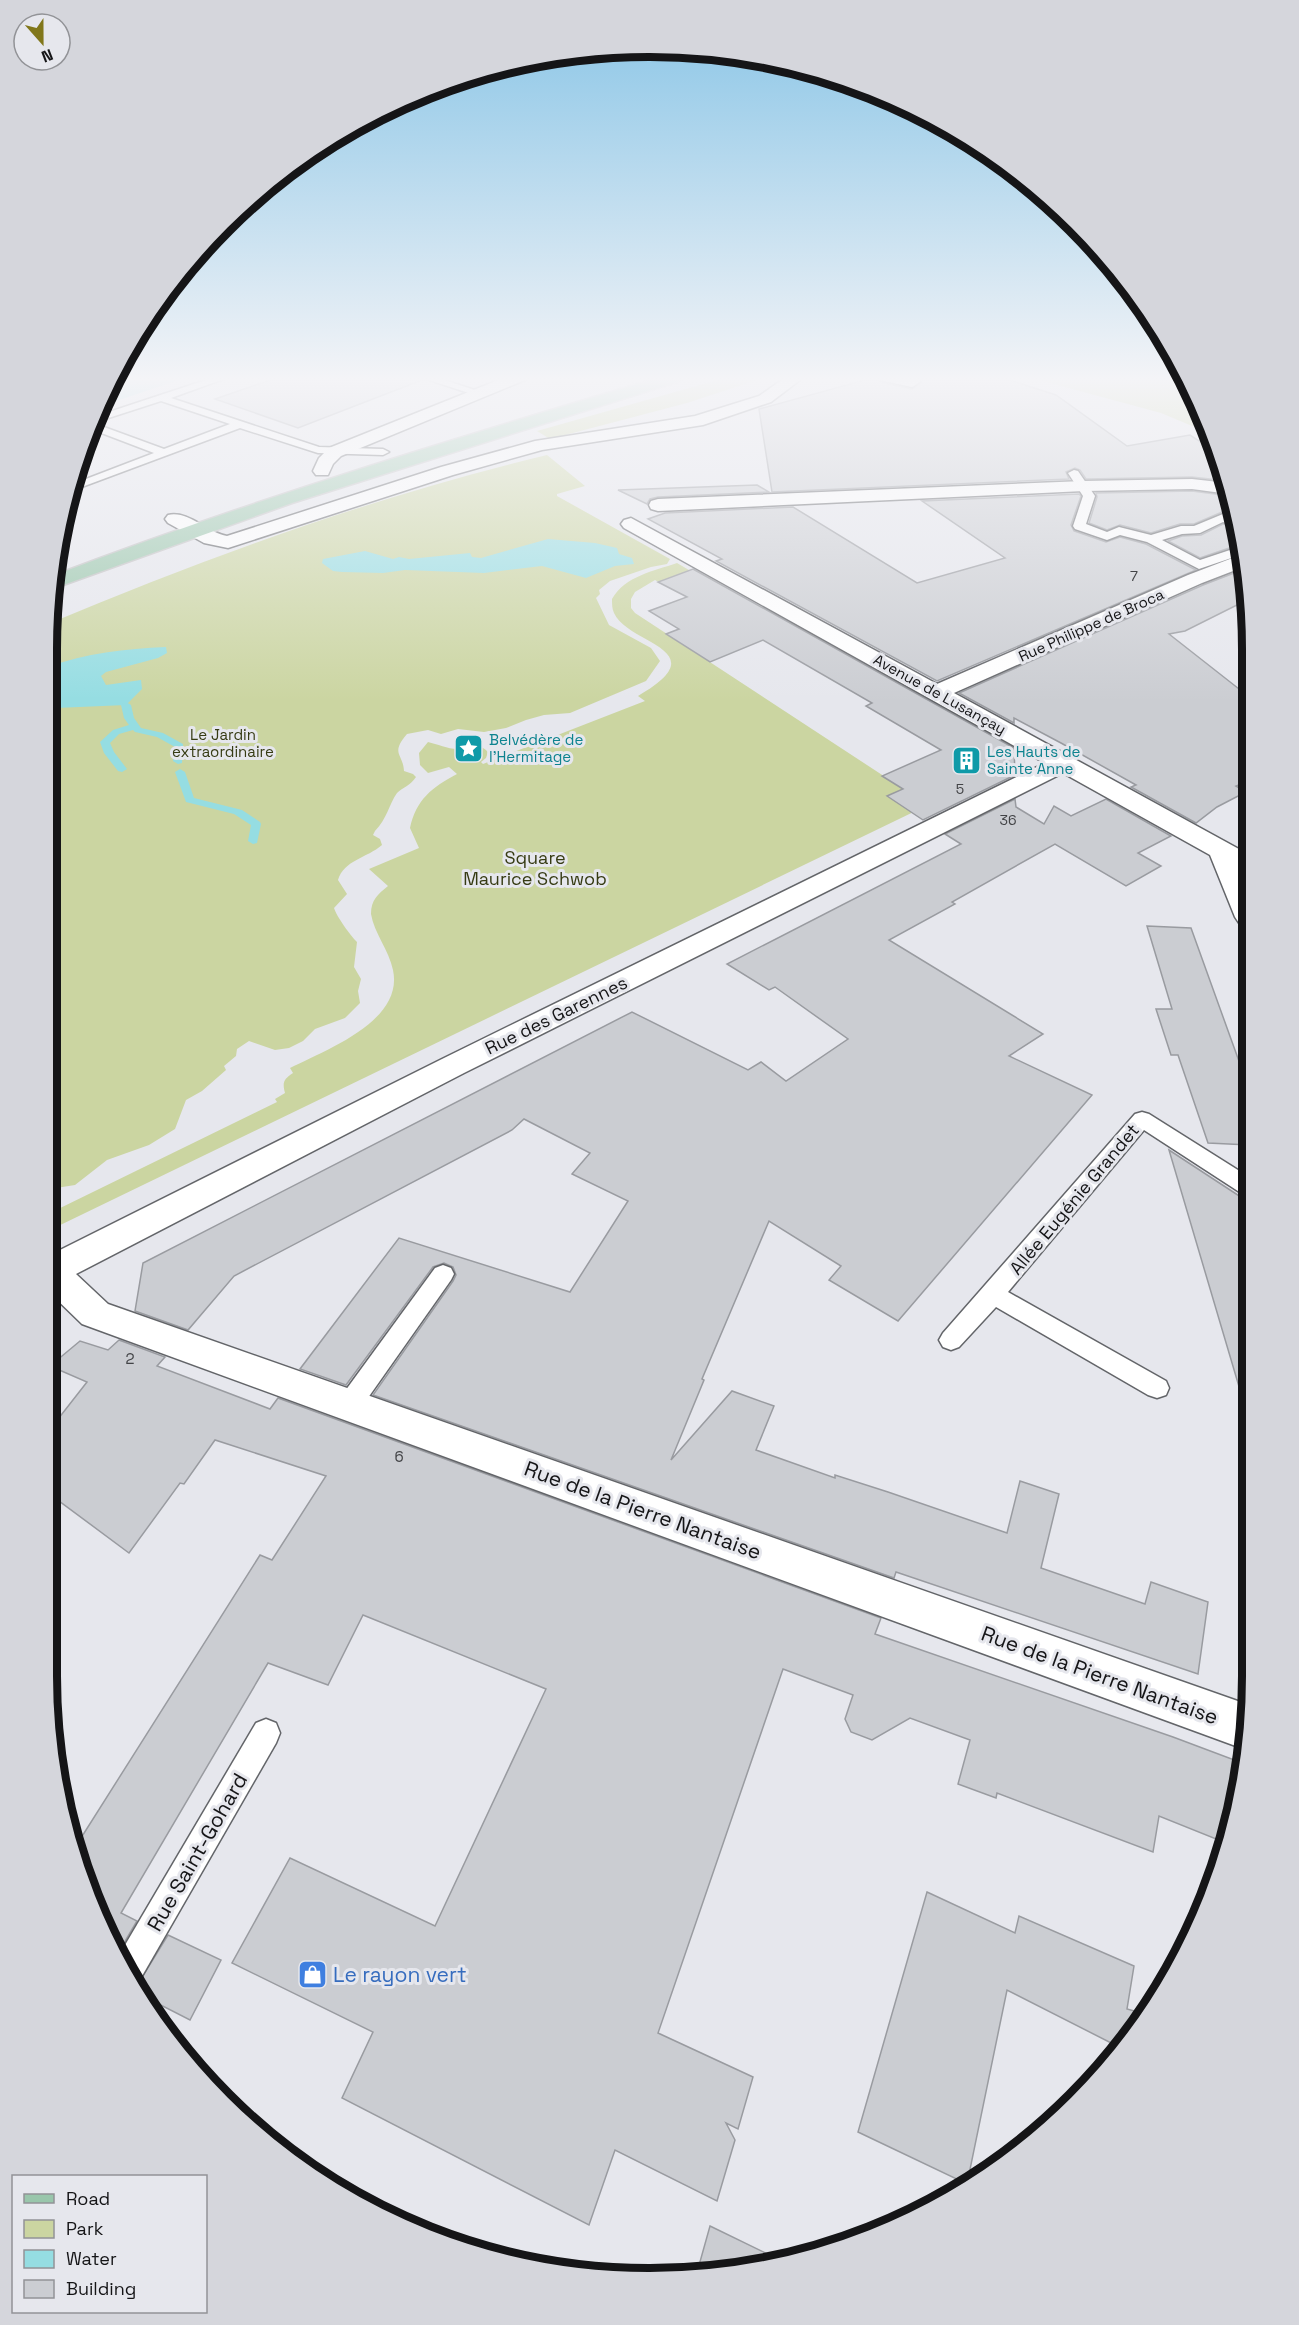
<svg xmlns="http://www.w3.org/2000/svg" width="1299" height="2325" viewBox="0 0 1299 2325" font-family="'Space Grotesk',sans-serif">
  <rect width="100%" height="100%" fill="#e6e7ed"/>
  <g fill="#cbd5a1">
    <path d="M728 377H766L687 403 550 439 537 431Z"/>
    <path d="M1028 377H1182L1209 433 1161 413Z"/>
    <path d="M547 455 585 486 557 494V496L670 559 667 564 651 567 610 581 599 590 600 594 596 598 609 625 651 648 660 661 646 681 570 713 544 715 526 720 506 728 484 732 458 729 441 734 428 730 407 734C390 754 403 753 404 771L413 774 416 777C410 786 403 787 397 793 389 804 387 819 375 831L373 835 380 839 382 845C367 858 344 860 338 880L347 894 334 908C337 917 350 935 357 942L354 967 361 979 358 991 360 1003 345 1018 315 1029 303 1041 289 1048 275 1050 249 1041 237 1049 236 1056 224 1066 226 1070 202 1091 186 1100 175 1129 149 1145 107 1160 75 1185 56 1188 50 1193 48 624C210 556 376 496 547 455Z"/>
    <path d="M677 563 694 573 662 584 655 580 635 592 631 599V608L635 613 928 805 50 1230V1213L277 1102 275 1099 285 1093C282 1082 284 1079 293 1073L290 1068C326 1050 404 1021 393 970 389 950 374 933 371 914 371 900 378 894 388 886L369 869 419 848 410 828C416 800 432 787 457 774L449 767 428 773 420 765 419 753 428 742C437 744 448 749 457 749 468 749 478 741 488 752L486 758 481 762 483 764 645 701 638 696C719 649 628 645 614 613 612 609 612 604 612 599 625 576 654 571 677 563Z"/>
  </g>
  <g fill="#95dde2">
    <path d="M114 377H188L101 406Z"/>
    <path d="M548 539 595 543 617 548 619 554 632 558 634 564 615 566 586 578 542 566 484 573 405 570 383 573 342 572 333 571 322 563 323 559 365 551 393 559 399 557 409 559 470 553 472 557 481 558Z"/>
    <path d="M166 647 167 653 158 658 106 672 101 676 106 685 141 680 142 689 126 705 56 708 61 696 53 688H48V667C86 653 125 649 166 647Z"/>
  </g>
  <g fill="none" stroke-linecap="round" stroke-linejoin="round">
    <g fill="#95dde2" fill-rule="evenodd">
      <path d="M126 702 131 705 134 718 141 728 163 733 183 744 182 763 178 764 173 761 175 747 157 737 135 732 133 730 119 734 110 743 114 752 127 769 122 772 118 771 104 753 100 742 113 730 129 725 124 718 121 705Z"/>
      <path d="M180 769 185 772 194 798 242 810 260 822 261 824 257 843 253 844 248 841 251 825 234 814 186 802 175 772Z"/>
    </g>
  </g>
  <g fill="#cbcdd2" stroke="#999ba0" stroke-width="1.5">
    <path d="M279 377H418L422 380 298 428 215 399Z"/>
    <path d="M876 377 880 382 912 389 922 382 920 378 916 377H1000L1056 395 1127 446 1190 435 1210 448 1220 462 1212 472 1219 480 1192 477 1086 479 1080 470 1075 468 1066 472 1069 479 772 492 759 409Z"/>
    <path d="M757 485 769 492 658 497 650 499 647 504 618 490Z"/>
    <path d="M1192 491 1230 496 1234 515 1222 512 1194 524H1180L1151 533 1120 525 1107 530 1089 523 1097 497 1096 493Z"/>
    <path d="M1079 494 1081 496 1071 525 1074 531 1106 542 1120 537 1146 544 1196 570 937 681 716 561 722 559 648 519 665 513 793 507 917 583 1005 558 922 501Z"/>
    <path d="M1223 524 1237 528 1241 544 1200 558 1168 541 1182 536 1201 535Z"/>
    <path d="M1247 568V600L1185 631 1169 634 1248 696V781L1236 786 1246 792 1217 807 1196 823 1131 787 1136 785 1061 743 1014 718V723L959 693 1203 585Z"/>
    <path d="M693 569 1014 748 1015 775 923 820 887 796 903 789 882 776 941 750 866 706 872 703 763 640 710 662 666 634 679 629 649 611 687 597 658 582Z"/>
    <path d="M1015 799 1016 807 1044 824 1054 806 1071 816 1106 799 1171 836 1138 853 1161 866 1126 886 1055 844 952 902 955 904 889 940 1043 1034 1009 1056 1092 1095 898 1321 829 1280 841 1266 769 1221 702 1379 704 1380 671 1460 732 1391 774 1406 756 1450 835 1478V1475L888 1492 1007 1533 1020 1481 1059 1494 1041 1568 1145 1604 1151 1582 1208 1602 1198 1674 896 1572 894 1578 373 1395 453 1281 456 1275 453 1267 444 1263 433 1267 346 1385 300 1369 399 1238 570 1292 628 1201 572 1174 590 1153 524 1119 512 1130 234 1276 188 1330 135 1311 143 1263 632 1012 748 1070 761 1062 786 1081 848 1039 775 987 769 990 727 964 961 844 945 834Z"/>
    <path d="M1147 926 1191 928 1249 1089V1145L1208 1143 1178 1055H1171L1156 1009H1172Z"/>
    <path d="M1169 1150 1250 1203V1389L1240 1390Z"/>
    <path d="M119 1340 165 1357 157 1366 270 1409 278 1398 881 1618 875 1634 1173 1737 1237 1761 1226 1843 1159 1816 1153 1852 997 1793 996 1798 958 1784 970 1740 910 1718 872 1740 851 1732 845 1719 853 1695 783 1669 658 2033 753 2077 738 2129 726 2123 735 2140 717 2201 615 2150 589 2225 342 2098 373 2032 232 1963 290 1858 435 1926 546 1689 363 1615 328 1685 268 1663 121 1913 137 1921 117 1955 109 1942 78 1869 74 1849 260 1555 272 1560 326 1476 215 1440 184 1484 180 1483 129 1553 51 1495V1428L87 1382 50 1366 80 1341 108 1350Z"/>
    <path d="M927 1892 1015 1933 1019 1916 1134 1966 1127 2009 1145 2014 1121 2048 1007 1990 967 2184 858 2132Z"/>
    <path d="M168 1935 221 1960 190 2020 141 1995 136 1987Z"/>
    <path d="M710 2226 784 2262 767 2267 696 2276Z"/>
  </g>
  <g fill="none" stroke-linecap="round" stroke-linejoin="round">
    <defs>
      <g id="lane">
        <path d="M215 377H229L171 398 319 447 383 449 389 452 383 455 318 453 240 428 71 491 73 484 154 453 91 429 93 423 164 449 230 424 161 401 93 423 97 416Z"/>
        <path d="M420 377H435L484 393 475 395Z"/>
        <path d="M1074 470 1078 471 1095 496 1086 524 1107 532 1119 527 1151 535 1181 526H1194L1223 514 1235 518 1237 526 1223 522 1200 533 1182 534 1162 540 1200 560 1242 546 1243 554 1199 569 1147 542 1120 535 1107 540 1075 529 1073 526 1083 496 1068 473Z"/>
        <path d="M1142 1112 1149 1114 1249 1177V1195L1241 1193 1144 1130 1008 1292 1166 1381 1169 1388 1166 1395 1157 1398 1148 1395 996 1307 959 1347 951 1350 943 1347 939 1340 943 1333 1135 1114Z"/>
        <path d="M443 1265 451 1268 454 1274 451 1280 358 1412 349 1415 340 1412 337 1405 340 1398 435 1268Z"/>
        <path d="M266 1719 276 1723 280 1733 276 1743 138 1983 135 1985 118 1957 256 1723Z"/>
      </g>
      <g id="street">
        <path d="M506 377H527L525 380 341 456 333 464 328 475H316L313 471 319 458 329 448Z"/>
        <path d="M786 377H804L771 402 703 425 542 450 453 475 228 548 204 543 168 523 165 519 168 515C188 510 208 533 227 536L441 467 535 441 695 416 759 396Z"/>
        <path d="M878 377 918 379 920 382 912 387 880 380Z"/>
        <path d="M1192 479 1227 483 1229 494 1192 489 1084 491 658 511 651 509 649 505 651 501 658 499 1084 481Z"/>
        <path d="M631 518 937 684 1188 575 1243 554 1246 566 1202 583 954 693 1248 854V873L1243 872 1248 883 1249 925 1239 923 1235 917 1210 855 1063 773 464 1073 76 1274 108 1304 1249 1705 1251 1706 1244 1749 82 1324 50 1293V1255L442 1059 1045 763 624 528 621 524 624 520Z"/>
      </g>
      <path id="primary" d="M661 377H685L683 380 292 503 52 589 55 575C254 499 457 438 661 377Z"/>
    </defs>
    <use href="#lane" stroke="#636569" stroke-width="3"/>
    <use href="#street" stroke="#636569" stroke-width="3"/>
    <use href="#primary" stroke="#c2c2c3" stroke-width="3"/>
    <use href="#lane" fill="#fff" fill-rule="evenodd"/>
    <use href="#street" fill="#fff" fill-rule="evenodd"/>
    <use href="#primary" fill="#99c6ab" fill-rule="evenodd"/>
  </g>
  <linearGradient id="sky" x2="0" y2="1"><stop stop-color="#87c4e6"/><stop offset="0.54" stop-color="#f4f4f7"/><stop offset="1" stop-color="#f4f4f7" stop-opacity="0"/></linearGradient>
  <rect width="1299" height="702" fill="url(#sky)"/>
  <defs>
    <symbol id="sight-square" viewBox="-11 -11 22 22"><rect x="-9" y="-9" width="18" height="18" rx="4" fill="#0f9aa8" stroke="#e6e7ed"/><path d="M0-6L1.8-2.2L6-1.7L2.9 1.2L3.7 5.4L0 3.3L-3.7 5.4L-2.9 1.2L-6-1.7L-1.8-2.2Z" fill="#fff"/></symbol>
    <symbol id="building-square" viewBox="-11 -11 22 22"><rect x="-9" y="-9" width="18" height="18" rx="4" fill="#0f9aa8" stroke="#e6e7ed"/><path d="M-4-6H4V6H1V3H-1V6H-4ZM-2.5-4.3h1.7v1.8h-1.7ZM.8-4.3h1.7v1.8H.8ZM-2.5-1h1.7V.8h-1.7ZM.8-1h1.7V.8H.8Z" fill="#fff"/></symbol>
    <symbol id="shop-square" viewBox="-11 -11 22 22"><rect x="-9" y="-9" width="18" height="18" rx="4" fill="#3f7fe0" stroke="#e6e7ed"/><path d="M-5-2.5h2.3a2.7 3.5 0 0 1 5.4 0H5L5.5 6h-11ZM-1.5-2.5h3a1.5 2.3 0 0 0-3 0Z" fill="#fff"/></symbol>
  </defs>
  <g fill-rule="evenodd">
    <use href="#sight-square" x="452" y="732" width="33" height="33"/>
    <use href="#building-square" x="950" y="744" width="33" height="33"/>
    <use href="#shop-square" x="296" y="1958" width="33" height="33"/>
  </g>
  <g text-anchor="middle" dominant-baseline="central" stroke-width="6" stroke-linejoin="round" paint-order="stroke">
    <g font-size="14" fill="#424346">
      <text x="1134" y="576">7</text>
      <text x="960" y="789">5</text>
      <text x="1008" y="820">36</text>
    </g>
    <g font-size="15" fill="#151517" stroke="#e6e7ed">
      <text transform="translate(1091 625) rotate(-24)">Rue Philippe de Broca</text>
      <text transform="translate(940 694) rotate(29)">Avenue de Lusançay</text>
    </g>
    <g font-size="15" fill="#363b13" stroke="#e6e7ed">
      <text x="223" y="734">Le Jardin<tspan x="223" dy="17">extraordinaire</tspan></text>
    </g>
    <g font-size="15" fill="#0d838f" stroke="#e6e7ed" text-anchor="start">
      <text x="489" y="739">Belvédère de<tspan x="489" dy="17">l’Hermitage</tspan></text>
      <text x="987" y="751">Les Hauts de<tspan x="987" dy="17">Sainte Anne</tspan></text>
    </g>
    <g font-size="15" fill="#424346">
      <text x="130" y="1358">2</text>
      <text x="399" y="1456">6</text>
    </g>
    <g font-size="18" fill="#363b13" stroke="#e6e7ed">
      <text x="535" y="857">Square<tspan x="535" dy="21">Maurice Schwob</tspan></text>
    </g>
    <g font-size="18" fill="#151517" stroke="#e6e7ed">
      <text transform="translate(556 1015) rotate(-26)">Rue des Garennes</text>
      <text transform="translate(1074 1199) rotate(-50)">Allée Eugénie Grandet</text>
    </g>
    <g font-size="21" fill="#151517" stroke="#e6e7ed">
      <text transform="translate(643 1510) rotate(20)">Rue de la Pierre Nantaise</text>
      <text transform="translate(1100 1675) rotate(20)">Rue de la Pierre Nantaise</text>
      <text transform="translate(197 1852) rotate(-60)">Rue Saint-Gohard</text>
    </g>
    <g font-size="21" fill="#366cbe" stroke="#e6e7ed" text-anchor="start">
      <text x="333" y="1974">Le rayon vert</text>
    </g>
  </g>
  <path d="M0 0H1299V2325H0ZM649 57H650A592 592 0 0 1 1242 649V1676A592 592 0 0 1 650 2268H649A592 592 0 0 1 57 1676V649A592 592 0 0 1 649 57Z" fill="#d5d6dc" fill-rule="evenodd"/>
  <path fill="none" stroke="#151517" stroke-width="8" d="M649 57H650A592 592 0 0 1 1242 649V1676A592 592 0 0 1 650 2268H649A592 592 0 0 1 57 1676V649A592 592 0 0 1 649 57Z"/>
  <rect x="12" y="2175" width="195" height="138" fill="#e6e7ed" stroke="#929397" stroke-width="1.5"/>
  <rect x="24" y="2194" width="30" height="9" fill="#99c6ab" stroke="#929397" stroke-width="1.5"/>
  <text x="66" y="2205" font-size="18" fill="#151517">Road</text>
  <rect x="24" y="2220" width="30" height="18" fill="#cbd5a1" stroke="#929397" stroke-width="1.5"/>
  <text x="66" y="2235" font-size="18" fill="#151517">Park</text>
  <rect x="24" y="2250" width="30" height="18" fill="#95dde2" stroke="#929397" stroke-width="1.5"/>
  <text x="66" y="2265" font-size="18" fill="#151517">Water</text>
  <rect x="24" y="2280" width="30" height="18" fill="#cbcdd2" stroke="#929397" stroke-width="1.5"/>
  <text x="66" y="2295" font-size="18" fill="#151517">Building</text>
  <g transform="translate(42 42) rotate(159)"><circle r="28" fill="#e6e7ed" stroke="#929397" stroke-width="1.5"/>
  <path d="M0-4.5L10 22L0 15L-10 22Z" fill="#81771b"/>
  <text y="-9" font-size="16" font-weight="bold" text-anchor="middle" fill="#151517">N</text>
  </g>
</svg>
